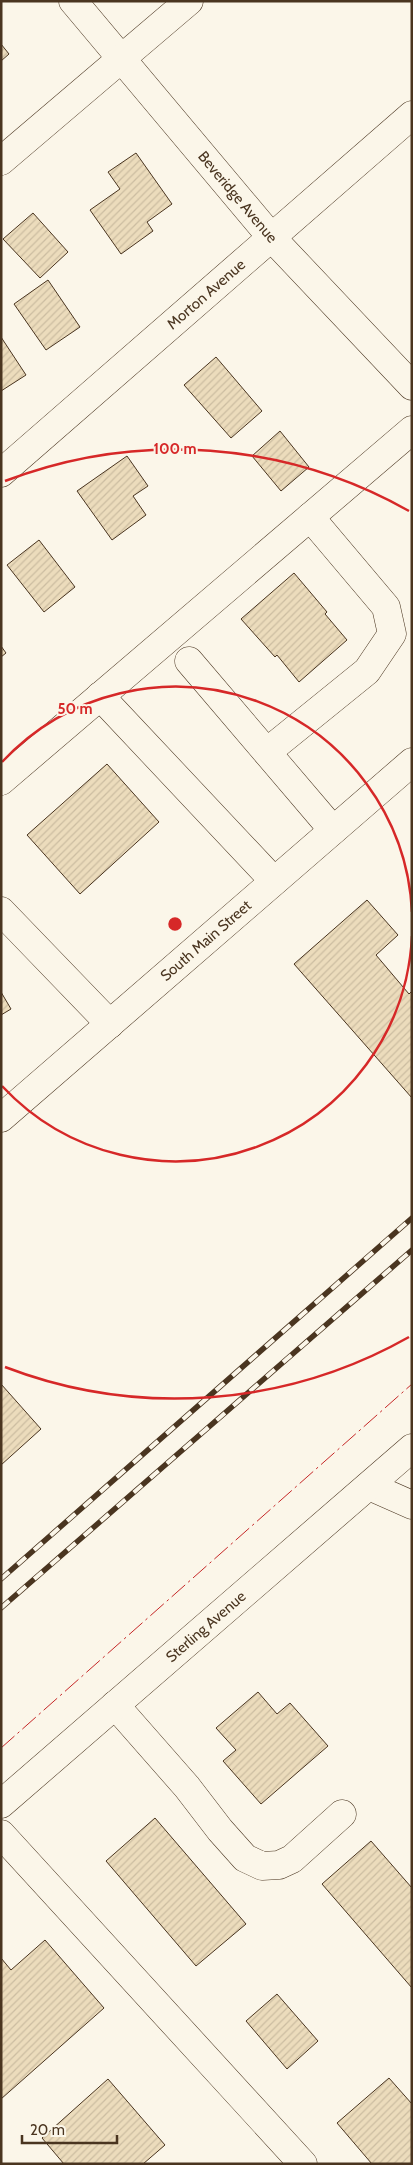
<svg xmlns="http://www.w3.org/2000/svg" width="413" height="2165" viewBox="0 0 413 2165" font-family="Cabin,sans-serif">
  <defs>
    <pattern id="building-hatch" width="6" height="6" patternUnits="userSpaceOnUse" patternTransform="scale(1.25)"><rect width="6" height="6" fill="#ecdcbc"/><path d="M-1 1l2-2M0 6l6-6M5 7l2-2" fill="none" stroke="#ccbda1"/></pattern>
  </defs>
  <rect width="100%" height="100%" fill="#fbf6e9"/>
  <g fill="url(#building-hatch)" stroke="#4a3520">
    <path d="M1 44 9 54 1 61Z"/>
    <path d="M136 153 172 204 147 222 153 231 121 254 90 210 120 189 108 172Z"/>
    <path d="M33 213 68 252 40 278 3 239Z"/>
    <path d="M48 280 80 327 46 350 14 304Z"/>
    <path d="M1 337 26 375 1 391Z"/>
    <path d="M216 357 262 411 231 438 184 385Z"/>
    <path d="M280 431 309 467 281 491 252 456Z"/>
    <path d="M127 456 148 486 133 496 146 515 112 540 77 491Z"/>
    <path d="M39 540 75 587 44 612 7 565Z"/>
    <path d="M294 573 327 612 325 614 347 640 299 682 277 655 275 657 241 619Z"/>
    <path d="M1 646 6 653 1 657Z"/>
    <path d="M107 764 159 822 80 894 27 835Z"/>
    <path d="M367 900 398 935 376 955 409 994 412 991V1098L294 964Z"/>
    <path d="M1 992 11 1009 1 1015Z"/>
    <path d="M1 1384 41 1429 1 1465Z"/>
    <path d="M258 1692 277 1714 290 1703 328 1746 261 1804 223 1761 236 1750 216 1728Z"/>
    <path d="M155 1818 246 1924 196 1966 106 1861Z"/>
    <path d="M371 1841 412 1888V1988L322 1884Z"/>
    <path d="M45 1940 104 2008 1 2099V1958L11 1970Z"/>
    <path d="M277 1994 318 2041 287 2069 246 2021Z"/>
    <path d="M389 2078 412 2104V2164H372L337 2123Z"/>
    <path d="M108 2079 165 2145 143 2164H64L42 2138Z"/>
  </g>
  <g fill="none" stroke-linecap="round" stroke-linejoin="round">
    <defs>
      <g id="minor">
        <path id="s1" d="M73 1 272 238 412 386"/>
        <path d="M1 161 189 1"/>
        <path id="s2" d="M1 473 412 115"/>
        <path d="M189 661 333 830"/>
        <path d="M100 696 274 881"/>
        <path d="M267 752 367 671 392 634 386 607 310 517"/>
        <path d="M1 781 412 430"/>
        <path d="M1 911 110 1024"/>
        <path d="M369 1486 412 1505"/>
        <path d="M115 1705 187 1787 220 1830 245 1858 262 1866 279 1865 292 1859 342 1814"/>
        <path id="s3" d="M1 1804 412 1448"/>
        <path d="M1 1834 303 2164"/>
      </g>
      <g id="major">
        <path id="s4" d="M1 1118 412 762"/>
      </g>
    </defs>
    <use href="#minor" stroke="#4a3520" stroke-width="29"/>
    <use href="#major" stroke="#4a3520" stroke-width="29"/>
    <use href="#minor" stroke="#fbf6e9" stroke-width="28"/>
    <use href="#major" stroke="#fbf6e9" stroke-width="28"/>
    <defs>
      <g id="rail">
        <path d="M1 1579 412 1218"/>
        <path d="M1 1608 412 1250"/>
      </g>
    </defs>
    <use href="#rail" stroke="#4a3520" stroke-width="5.5"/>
    <use href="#rail" stroke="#fbf6e9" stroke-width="4" stroke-dasharray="11" stroke-linecap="butt"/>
    <path stroke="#c62828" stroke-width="1" stroke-dasharray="18 4 2.5 4" stroke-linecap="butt" d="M1 1748 412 1384"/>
  </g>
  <g fill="none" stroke="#d62828" stroke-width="2.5">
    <path d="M412 936A237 237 0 0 1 2 1086M2 762A237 237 0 0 1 412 912"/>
    <path d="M409 1337A475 475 0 0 1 5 1367M5 481A475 475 0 0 1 409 511"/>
  </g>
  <g text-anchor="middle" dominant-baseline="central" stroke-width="4" stroke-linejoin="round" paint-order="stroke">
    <g font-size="15" fill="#4a3520" stroke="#fbf6e9">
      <text stroke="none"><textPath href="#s1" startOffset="256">Beveridge Avenue</textPath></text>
      <text stroke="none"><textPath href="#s2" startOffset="272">Morton Avenue</textPath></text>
      <text stroke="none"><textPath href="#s4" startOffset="271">South Main Street</textPath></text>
      <text stroke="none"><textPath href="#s3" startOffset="271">Sterling Avenue</textPath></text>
    </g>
  </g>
  <circle cx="175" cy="924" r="8" fill="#d62828" stroke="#fbf6e9" stroke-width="2.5"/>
  <g font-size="15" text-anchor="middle" font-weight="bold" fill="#d62828" stroke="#fbf6e9" stroke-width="4" stroke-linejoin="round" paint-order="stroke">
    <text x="175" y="454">100 m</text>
    <text x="75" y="714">50 m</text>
  </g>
  <rect width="413" height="2165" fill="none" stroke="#4a3520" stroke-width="5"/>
  <path d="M22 2135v8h95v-8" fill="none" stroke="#4a3520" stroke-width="2.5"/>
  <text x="30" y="2135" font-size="15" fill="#4a3520" stroke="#fbf6e9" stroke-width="4" paint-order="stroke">20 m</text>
</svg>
